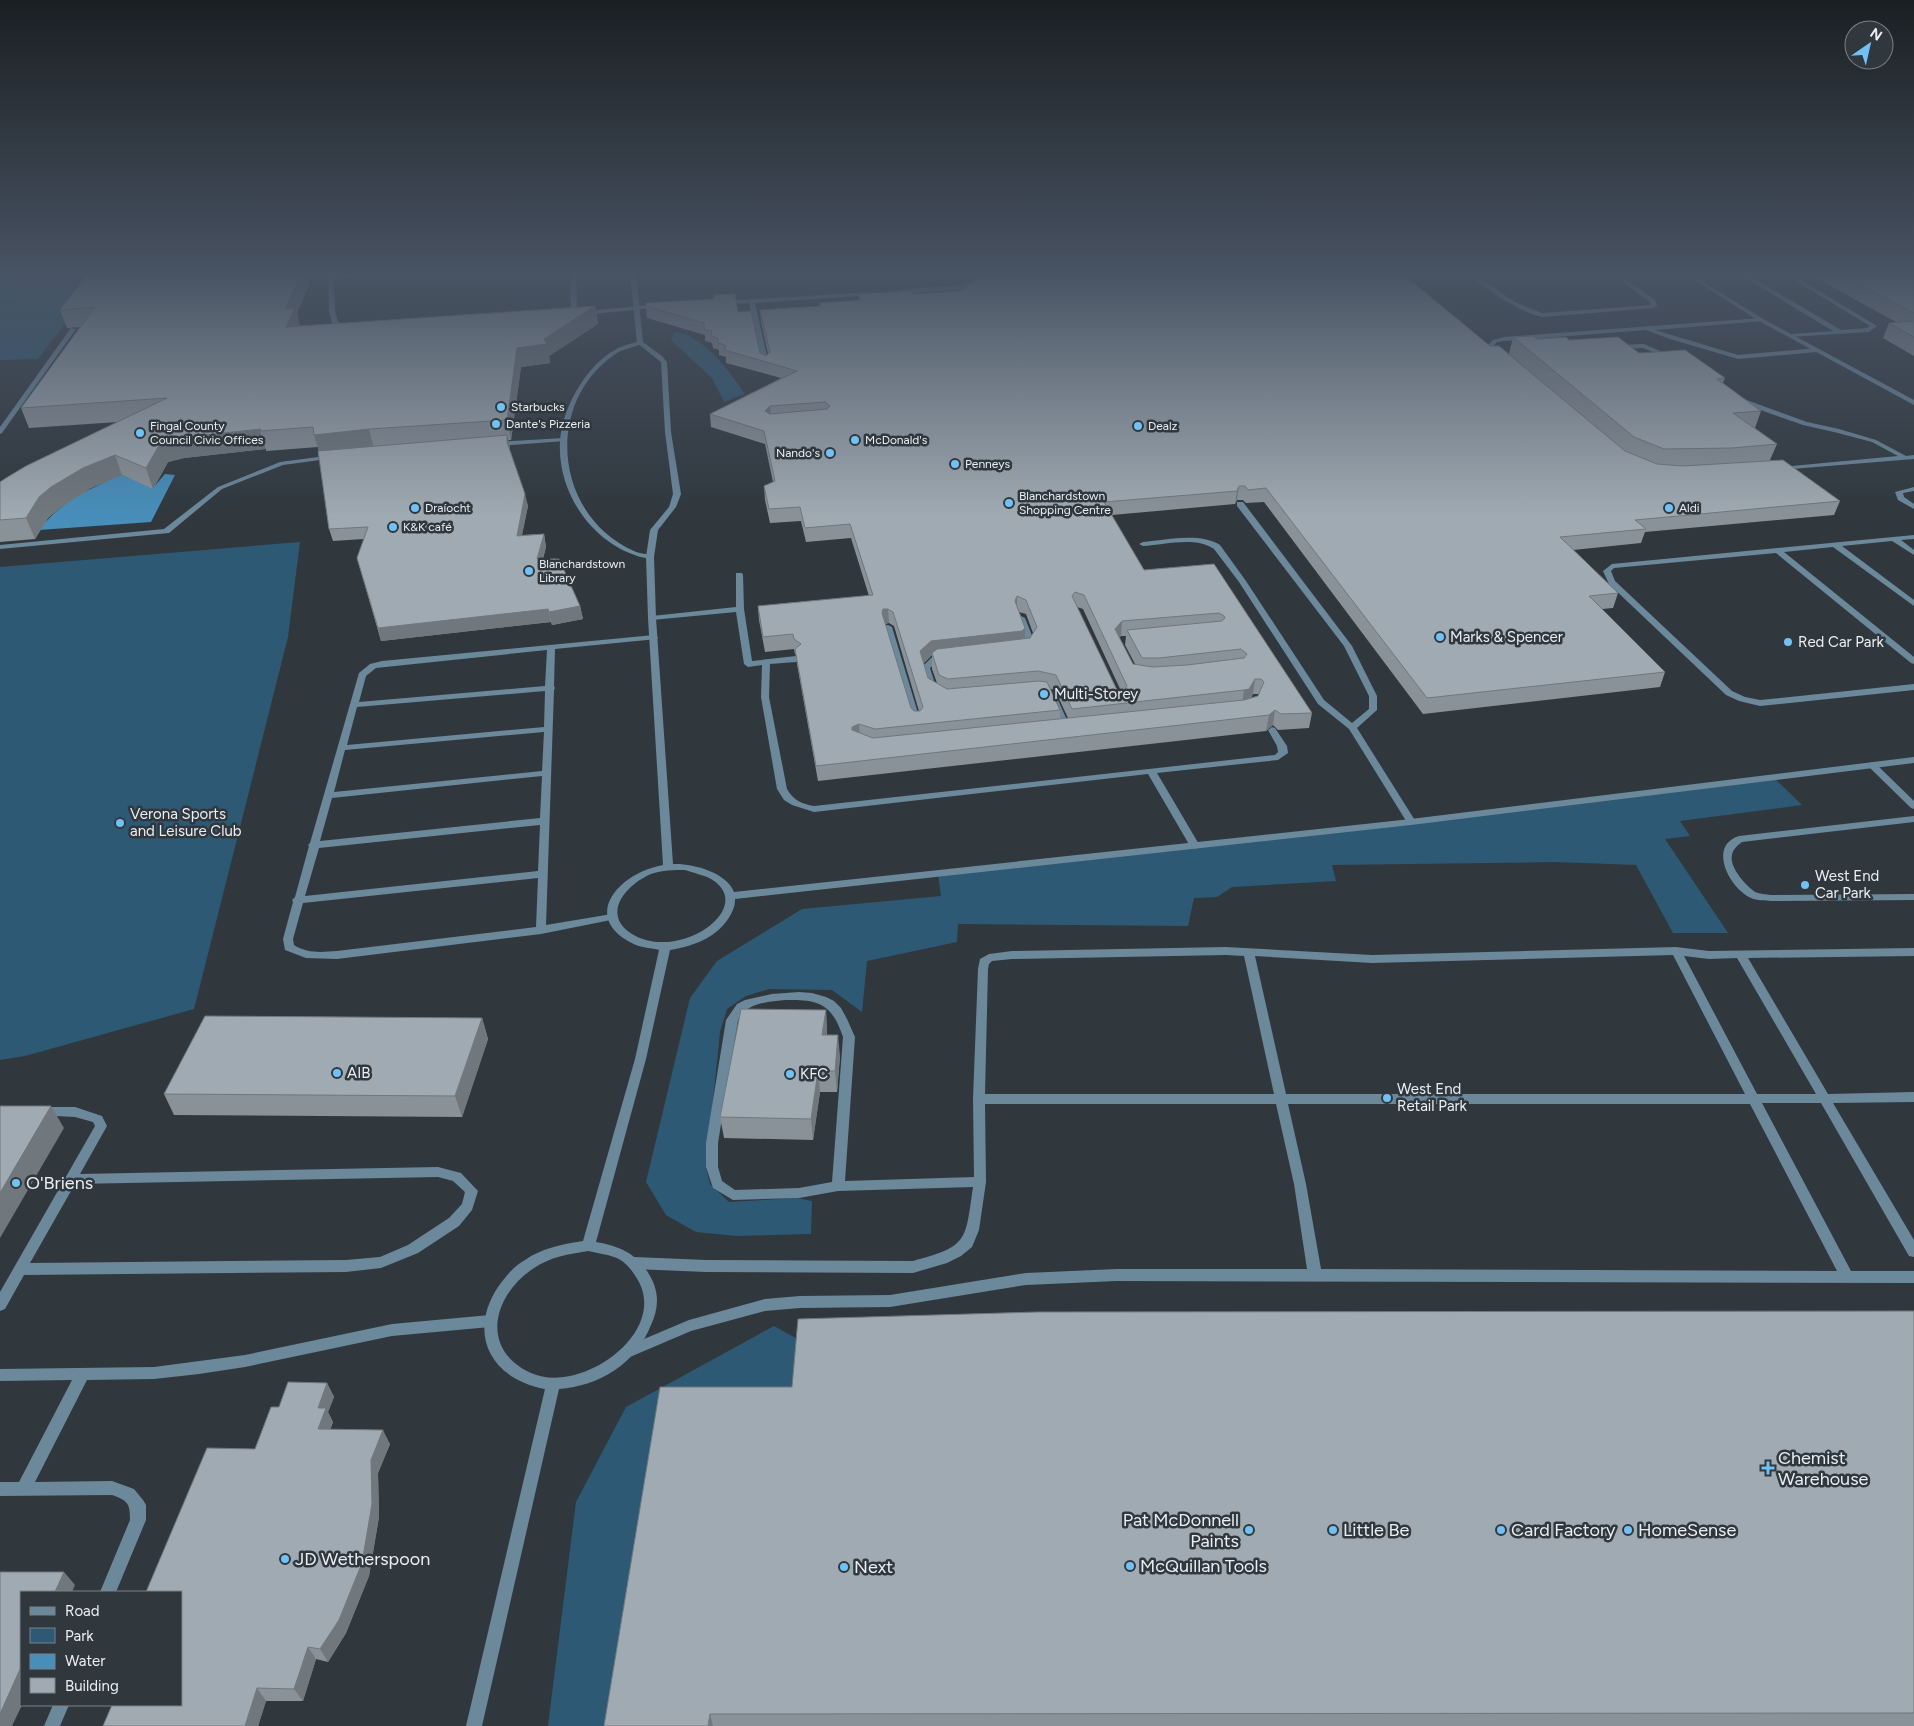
<svg xmlns="http://www.w3.org/2000/svg" width="1914" height="1726" viewBox="0 0 1914 1726" font-family="Figtree,sans-serif">
  <rect width="100%" height="100%" fill="#30383e"/>
  <g fill="#2e5974">
    <path d="M0 274H103L38 359 0 360Z"/>
    <path d="M674 332C703 334 730 372 745 394L724 402 712 378 671 340Z"/>
    <path d="M300 542 288 637 194 1009 25 1056 0 1060V567Z"/>
    <path d="M1773 777 1802 805 1680 821 1690 836 1665 839 1728 933H1673L1636 865 1556 862 1332 865 1336 881 1232 887 1217 897 1194 898 1188 926 958 924 957 942 867 961 862 1012 832 990 769 989 746 996 727 1009 720 1032 706 1168 710 1184 729 1202 797 1198 812 1201 811 1234 737 1236 696 1232 666 1215 646 1182 690 998 717 961 802 909 941 896 938 874Z"/>
    <path d="M774 1326 801 1341 795 1409 614 1726H548L576 1502 626 1407Z"/>
  </g>
  <path fill="#1d6791" d="M0 287H14L29 294 9 300 0 299Z"/>
  <path fill="#488eba" d="M165 474 175 475 151 522 39 530C60 502 90 488 122 475L153 488Z"/>
  <g fill="none" stroke-linecap="round" stroke-linejoin="round">
    <g fill="#6c889b" fill-rule="evenodd">
      <path d="M328 274H334V276L403 274 334 279 335 311 338 322 350 326 351 327 348 329 332 323 329 311Z"/>
      <path d="M570 274H576L577 313 574 315 571 313Z"/>
      <path d="M973 274H978L980 277 979 282 963 289 899 294 896 292 899 290 962 285 973 281 974 277Z"/>
      <path d="M1468 274H1474L1515 302 1542 313 1651 305 1650 302 1612 274H1618L1655 300 1657 306 1654 308 1542 317C1514 310 1490 291 1468 274Z"/>
      <path d="M1739 274H1746L1841 330 1867 328 1870 326 1784 274H1791L1877 326 1869 332 1790 337 1789 336 1792 334 1833 331Z"/>
      <path d="M872 292 875 294 874 295 755 303 769 365 766 367 763 365 749 303 724 305 721 303 724 301Z"/>
      <path d="M660 304 663 306 662 307 584 315 581 313 584 311Z"/>
      <path d="M1761 318 1763 319V321L1655 330 1738 355 1817 348 1820 350 1817 352 1738 359 1670 339 1646 330 1504 341 1497 342 1494 345 1495 350 1501 356 1498 358 1490 351 1488 345 1493 340 1504 337Z"/>
      <path d="M71 328 76 329 2 433 0 434V427Z"/>
      <path d="M640 341 642 342V344C634 347 624 349 617 353 543 401 554 516 634 551 640 554 647 554 653 555L654 557 650 559C597 550 557 496 560 442 561 422 569 402 580 385 589 371 600 358 615 350 622 345 632 344 640 341Z"/>
      <path d="M1644 344 1671 356 1672 357 1667 358 1643 348 1618 349 1615 347 1618 345Z"/>
      <path d="M1744 399 1807 422 1839 429 1876 440 1906 456 1914 455V459L1779 470V468L1781 467 1898 456 1872 442 1838 433 1803 425 1749 406 1741 401Z"/>
      <path d="M1914 487V491L1903 493 1904 497 1914 504V509L1898 500 1895 492Z"/>
      <path d="M1237 502H1243L1352 646 1377 696V710L1357 728 1416 822 1414 824H1408L1349 729 1318 704 1239 582 1214 549C1196 536 1164 545 1143 546L1139 544 1143 542C1166 540 1199 532 1220 545L1246 581 1324 700 1352 723 1369 709V696L1344 646 1237 506Z"/>
      <path d="M1914 535V539L1901 540 1914 550V555L1892 541 1842 546 1914 600V606L1833 547 1784 552 1914 657V664L1911 663 1776 553 1614 568 1611 571 1615 581 1732 691 1745 697 1760 700 1914 684V690L1760 706 1739 701 1726 695 1609 584 1603 571 1612 564Z"/>
      <path d="M736 573H742L743 575 744 609 752 661 796 656 800 659 796 662 770 664 769 697 787 789C793 800 802 804 814 806L1275 755 1278 752 1277 746 1268 730 1272 727 1275 728 1287 746 1288 753 1278 760 1157 773 1200 846 1195 849 1190 846 1148 774 814 812 792 805 784 800 777 789 761 697 762 665 748 667 744 664 736 612 652 620 648 618 652 616 736 607Z"/>
      <path d="M1018 616H1021L1025 618 1035 643 1031 650H1025L1024 648 1027 643 1017 618Z"/>
      <path d="M885 625H888L892 627 921 723 920 725H914L913 723 884 627Z"/>
      <path d="M654 635 658 637 657 639 555 649 554 686 555 688 554 690 546 925 612 914 616 915 617 917 616 919 541 934 337 959 306 958 285 950 283 939 293 902 292 900 295 897 309 846 308 845 310 843 359 673 370 664 382 661ZM547 650 545 686 359 702 366 676 376 668ZM545 691 544 727 347 745 357 707ZM544 732 542 771 334 792 345 750ZM542 776 540 818 320 841 332 798ZM540 825 538 871 305 896 319 848ZM538 878 536 927 337 951C322 952 308 954 294 945L293 939 303 903Z"/>
      <path d="M944 655 947 656V660L937 662 930 668 937 690 933 693 930 692 922 667 931 658Z"/>
      <path d="M1054 697 1058 700 1071 729 1070 731 1067 732 1063 729 1050 700Z"/>
      <path d="M1872 762 1875 763 1914 801V809L1911 808 1869 767 1867 765Z"/>
      <path d="M1914 816V822L1742 842C1738 845 1733 849 1732 855 1729 867 1745 885 1755 892 1760 894 1766 894 1771 895L1914 894V900L1771 901C1765 900 1757 901 1751 898 1730 889 1707 846 1739 836Z"/>
      <path d="M1226 947 1372 955 1676 947 1709 951 1914 948V956L1748 958 1828 1094 1914 1092V1102L1833 1103 1914 1240V1257L1909 1256 1821 1103H1762L1851 1271H1914V1283L1117 1281 1026 1285 890 1307 800 1308 765 1311 691 1331 630 1357 625 1355 623 1351 625 1347 689 1320 765 1299 800 1296 890 1295 1026 1273 1117 1269H1307L1294 1184 1276 1104H985L986 1182 979 1230 972 1247 961 1256 947 1263 913 1273 706 1272 634 1269 629 1267 627 1263 629 1259 634 1257 706 1260 913 1261C969 1246 965 1241 973 1187L838 1191 799 1198 733 1200 713 1188 706 1167V1143L726 1020 737 1004 745 1000 772 994 799 992 812 993 826 997 834 1001 841 1008 847 1019 855 1037 845 1181 974 1177 973 1099 978 969 980 959 989 954 1012 951ZM1226 955 1244 956 1274 1094H985L988 969 989 964 992 961 1012 959ZM1673 955 1745 1094H1286L1255 956 1372 963ZM1684 956 1709 959 1737 958 1816 1094H1757ZM786 1000C819 999 832 1004 843 1037L832 1182 799 1188 735 1190 722 1181 718 1167V1143L738 1020C747 1002 768 1002 786 1000ZM1288 1104H1750L1837 1271 1321 1269 1306 1184Z"/>
      <path d="M40 1107H75L102 1116 107 1126 80 1174 438 1167 461 1173 478 1191 472 1210 459 1226 418 1253 381 1268 346 1272 24 1275 5 1309 0 1311V1292L95 1126 93 1122 75 1117 36 1115 34 1112 36 1109ZM438 1177 453 1181 465 1192 462 1204 449 1218 408 1245 380 1257 346 1260 30 1263 75 1184Z"/>
      <path d="M490 1315 495 1317 497 1321 495 1325 490 1327 392 1336 245 1367 199 1374 154 1379 87 1380 35 1482 112 1481 134 1489 143 1500 146 1505V1520L116 1592H100L130 1520C130 1503 128 1501 112 1495L0 1496V1482H19L72 1380 0 1381V1369L154 1367 245 1355 392 1324Z"/>
      <path d="M53 1705H69L60 1726H44Z"/>
    </g>
    <g fill="#6c889b" fill-rule="evenodd">
      <path d="M630 274H636L643 342 662 356 667 362 671 432 681 494 676 507 658 530 654 557 656 618 673 864C691 863 727 872 734 892L1411 819 1914 757V763L1411 825 735 899C735 905 734 908 731 914 719 937 694 946 670 950L646 1059 596 1242C618 1246 634 1252 647 1271 659 1289 660 1305 651 1325 636 1364 599 1386 559 1389L482 1726H466L545 1389C491 1379 467 1334 498 1287 505 1277 514 1266 525 1260 542 1248 563 1244 583 1241L635 1059 659 950C652 948 643 948 636 945 578 919 618 873 663 865L648 618 646 557 650 530 669 507 673 494 665 432 661 362 637 343ZM685 870C693 873 704 875 711 879 758 907 679 963 632 934 600 914 627 884 651 874 662 870 674 870 685 870ZM588 1251C596 1253 606 1254 614 1257 624 1260 631 1269 636 1277 672 1331 581 1396 531 1373 479 1349 493 1295 534 1268 550 1257 569 1254 588 1251Z"/>
      <path d="M1685 274H1691L1763 319 1914 400V405L1759 321Z"/>
      <path d="M563 438 566 440 565 441 497 446 494 444 497 442Z"/>
      <path d="M333 455 336 457 335 458 283 465 222 489 169 533 0 549V545L164 529 218 487 280 462Z"/>
    </g>
  </g>
  <g fill="#8a9299" fill-rule="evenodd">
    <path d="M1809 274H1914V356L1883 338 1889 323 1896 322Z"/>
    <path d="M308 281 309 285 297 313 300 326 595 306 598 324 549 356 550 363 521 367 511 440H508L510 447 509 450 528 506 522 535 544 534 546 547 543 559 580 606 583 619 552 625 551 622 381 641 357 558 364 539 333 541 329 529 318 447 266 451V449L184 458 168 462 153 489 122 475 91 488 60 508 48 518 35 539 0 542V482L118 422 29 428 21 408 80 327 67 328 60 310Z"/>
    <path d="M858 294H913L1490 346 1509 354 1513 337 1537 339 1569 340 1639 353 1725 378 1723 383 1761 411 1755 428 1777 444 1770 460 1840 501 1834 515 1645 532 1641 543 1573 550 1618 593 1613 608 1602 609 1665 672 1660 687 1423 714 1264 502 1246 503 1243 500H1237L1235 504 1112 515 1144 570 1214 564 1312 713 1309 728 1278 730 1273 725 1266 731 818 781 797 664 796 655 795 654 794 649 765 652 759 620 758 606 869 596 851 538 806 542 801 521 770 523 765 500 764 486 773 482 765 444 711 427 710 414 781 378 726 363V357L719 355V350L713 348 712 343 705 341V335L647 318 646 306 738 312 760 353 766 356 768 354 761 322 760 310 820 306 819 303 859 301ZM1077 607 1083 609 1121 691H1118L1116 688ZM1019 612 1026 614 1033 633 1030 638 1025 639ZM889 623 894 626 919 711H914L911 708 885 624ZM1121 636H1126L1125 645 1135 664H1133L1119 638ZM931 656H932V669L937 683 928 678 924 663ZM1050 689 1055 690 1068 718 1060 719V710ZM1253 694H1259L1258 696 1251 698Z"/>
    <path d="M826 1010 827 1035 840 1056 837 1092H820L813 1140 724 1138 720 1117Z"/>
    <path d="M482 1018 488 1039 462 1117 174 1115 164 1094Z"/>
    <path d="M1914 1311V1726H604L792 1387Z"/>
    <path d="M327 1383 334 1397 328 1412 333 1422 330 1430 390 1444 378 1473 379 1517 369 1576 346 1633 328 1662 316 1659 303 1701H266L258 1726H103L255 1449Z"/>
  </g>
  <g fill="#70777d">
    <path d="M301 274H311L308 281 309 285 297 313 300 326 286 327 285 309Z"/>
    <path d="M595 306 598 324 549 356 550 363 521 367 511 440 507 420 517 348 544 339Z"/>
    <path d="M770 406 771 419 765 411Z"/>
    <path d="M261 429 260 431 266 449 184 458 168 462 153 489 146 468 161 442 177 438Z"/>
    <path d="M369 429 374 449 320 455 314 435Z"/>
    <path d="M507 435 510 447 509 453 507 442Z"/>
    <path d="M115 455 122 475 91 488 60 508 48 518 35 539 26 518 39 497 51 487 83 468Z"/>
    <path d="M1239 486 1237 500 1235 504 1237 491Z"/>
    <path d="M525 494 528 506 519 548 517 536Z"/>
    <path d="M544 534 546 547 539 571 537 559Z"/>
    <path d="M1017 596V611L1015 601Z"/>
    <path d="M580 606 583 619 552 625 549 612Z"/>
    <path d="M548 609 551 622 381 641 378 628Z"/>
    <path d="M883 609H888L889 623 883 624 882 613Z"/>
    <path d="M1122 621 1121 636 1114 644 1115 629Z"/>
    <path d="M1025 628V643L932 653V656H931L921 666 920 651 931 641Z"/>
    <path d="M1255 679 1253 694 1247 704 1242 705 1244 690Z"/>
    <path d="M1275 710 1273 725 1266 731 1269 715Z"/>
    <path d="M859 724 860 739 852 730V727Z"/>
    <path d="M826 1010 827 1032 824 1056 822 1035Z"/>
    <path d="M482 1018 488 1039 462 1117 455 1096Z"/>
    <path d="M838 1035 840 1056 837 1092 835 1071Z"/>
    <path d="M818 1071 820 1092 813 1140 811 1119Z"/>
    <path d="M51 1106 64 1128 0 1238V1193Z"/>
    <path d="M327 1383 334 1397 328 1412 333 1422 325 1443 318 1429V1408Z"/>
    <path d="M383 1430 390 1444 378 1473 379 1517 369 1576 346 1633 328 1662 320 1649 371 1460Z"/>
    <path d="M64 1572 75 1585 72 1592H55Z"/>
    <path d="M308 1647 316 1659 303 1701 294 1689Z"/>
    <path d="M21 1667 22 1705 12 1726H0V1714Z"/>
    <path d="M257 1688 266 1701 258 1726H245Z"/>
    <path d="M710 1714 713 1726H708Z"/>
  </g>
  <g fill="#a0aab2" stroke="#70777d" fill-rule="evenodd">
    <path d="M87 274H301L285 309 295 308 286 327 595 306 544 339 547 344 517 348 507 420 369 429 314 435 313 427 260 431 261 429 177 438 161 442 146 468 115 455 83 468 51 487 39 497 26 518 0 520V482L6 478 26 466 167 398 21 408 95 307 60 310Z"/>
    <path d="M985 274H1403L1490 346H1499L1625 451 1657 464 1683 466 1783 460 1840 501 1635 520 1646 529 1560 537 1618 593 1589 596 1665 672 1427 698 1266 488 1248 490 1245 486H1239L1237 491 1104 502 1144 570 1214 564 1312 713 1281 714 1275 710 1269 715 816 766 795 649 801 644 794 639 793 634 763 637 758 606 873 595 850 524 805 528 800 507 769 509 764 486 775 481 764 431 710 414 797 371 725 350V345L718 343V338L711 336 712 331 704 329V323L646 306V303L714 299V295L735 294 738 312 751 311 760 353 766 356 770 352 760 310 821 306 819 303 861 300 858 294 911 291 913 294 960 291ZM825 402 830 406 827 409 770 414 765 411 770 406ZM1075 592 1084 595 1127 686 1124 691H1118L1116 688 1072 596ZM1017 596 1026 600 1037 627 1030 638 937 649 932 653 939 675 948 679 1038 671 1056 675 1072 709 1244 690 1249 689 1255 679H1261L1264 682 1258 696 1244 700 873 738 852 730V727L859 724 875 729 1060 710 1047 682 1039 681 947 689 928 678 920 651 931 641 1022 631 1025 628 1015 601ZM883 609H888L893 612 923 707 920 711H914L911 708 882 613ZM1219 613 1224 616 1225 618 1222 621 1127 630 1142 658H1159L1241 649 1247 654 1244 658 1187 665 1153 667 1133 664 1115 629 1122 621Z"/>
    <path d="M1842 274H1914V313Z"/>
    <path d="M1914 321V337L1889 323Z"/>
    <path d="M1533 336 1537 339 1566 337 1569 340 1618 337 1639 353 1685 350 1725 378 1717 379 1761 411 1733 413 1777 444 1732 448 1664 449 1634 437 1513 337Z"/>
    <path d="M507 435V442L525 494 517 536 544 534 537 559H559L580 606 549 612 548 609 378 628 357 558 368 527 329 529 318 451Z"/>
    <path d="M741 1009 826 1010 822 1035H838L835 1071H818L811 1119 720 1117Z"/>
    <path d="M205 1016 482 1018 455 1096 164 1094Z"/>
    <path d="M0 1106H51L0 1193Z"/>
    <path d="M1914 1311V1713L710 1714 708 1726H604L660 1387H792L798 1319 1038 1312Z"/>
    <path d="M288 1382 327 1383 318 1408H326L318 1429 383 1430 371 1460 372 1504 362 1563 339 1620 320 1649 308 1647 294 1689 257 1688 245 1726H103L112 1705H181V1592H146L207 1448 255 1449 271 1407H279Z"/>
    <path d="M0 1572H64L55 1592H21V1667L0 1714Z"/>
  </g>
  <linearGradient id="sky" x2="0" y2="1"><stop stop-color="#1a1f22"/><stop offset="0.53" stop-color="#485363"/><stop offset="1" stop-color="#485363" stop-opacity="0"/></linearGradient>
  <rect width="1914" height="516" fill="url(#sky)"/>
  <g fill="#71c1f5" stroke="#30383e" stroke-width="2">
    <circle cx="501" cy="407" r="5"/>
    <circle cx="496" cy="424" r="5"/>
    <circle cx="1138" cy="426" r="5"/>
    <circle cx="140" cy="433" r="5"/>
    <circle cx="855" cy="440" r="5"/>
    <circle cx="830" cy="453" r="5"/>
    <circle cx="955" cy="464" r="5"/>
    <circle cx="1009" cy="503" r="5"/>
    <circle cx="415" cy="508" r="5"/>
    <circle cx="1669" cy="508" r="5"/>
    <circle cx="393" cy="527" r="5"/>
    <circle cx="529" cy="571" r="5"/>
    <circle cx="1440" cy="637" r="5"/>
    <circle cx="1788" cy="642" r="5"/>
    <circle cx="1044" cy="694" r="5"/>
    <circle cx="120" cy="823" r="5"/>
    <circle cx="1805" cy="885" r="5"/>
    <circle cx="337" cy="1073" r="5"/>
    <circle cx="790" cy="1074" r="5"/>
    <circle cx="1387" cy="1098" r="5"/>
    <circle cx="16" cy="1183" r="5"/>
    <path d="M1765.5 1460.5h5v5h5v5h-5v5h-5v-5h-5v-5h5z"/>
    <circle cx="1249" cy="1530" r="5"/>
    <circle cx="1333" cy="1530" r="5"/>
    <circle cx="1501" cy="1530" r="5"/>
    <circle cx="1628" cy="1530" r="5"/>
    <circle cx="285" cy="1559" r="5"/>
    <circle cx="1130" cy="1566" r="5"/>
    <circle cx="844" cy="1567" r="5"/>
  </g>
  <g text-anchor="middle" dominant-baseline="central" stroke-width="5" stroke-linejoin="round" paint-order="stroke">
    <g font-size="12" fill="#e9eff3" stroke="#30383e" text-anchor="start">
      <text x="511" y="407">Starbucks</text>
      <text x="506" y="424">Dante's Pizzeria</text>
      <text x="150" y="426">Fingal County<tspan x="150" dy="14">Council Civic Offices</tspan></text>
      <text x="1148" y="426">Dealz</text>
      <text x="865" y="440">McDonald's</text>
      <text x="820" y="453" text-anchor="end">Nando's</text>
      <text x="965" y="464">Penneys</text>
      <text x="1019" y="496">Blanchardstown<tspan x="1019" dy="14">Shopping Centre</tspan></text>
      <text x="425" y="508">Draíocht</text>
      <text x="1679" y="508">Aldi</text>
      <text x="403" y="527">K&amp;K café</text>
      <text x="539" y="564">Blanchardstown<tspan x="539" dy="14">Library</tspan></text>
    </g>
    <g font-size="15" fill="#e9eff3" stroke="#30383e" text-anchor="start">
      <text x="1450" y="637">Marks &amp; Spencer</text>
      <text x="1798" y="642">Red Car Park</text>
      <text x="1054" y="694">Multi-Storey</text>
      <text x="130" y="814">Verona Sports<tspan x="130" dy="17">and Leisure Club</tspan></text>
      <text x="1815" y="876">West End<tspan x="1815" dy="17">Car Park</tspan></text>
      <text x="347" y="1073">AIB</text>
      <text x="800" y="1074">KFC</text>
      <text x="1397" y="1089">West End<tspan x="1397" dy="17">Retail Park</tspan></text>
    </g>
    <g font-size="18" fill="#e9eff3" stroke="#30383e" text-anchor="start">
      <text x="26" y="1183">O'Briens</text>
      <text x="1778" y="1458">Chemist<tspan x="1778" dy="21">Warehouse</tspan></text>
      <text x="1239" y="1520" text-anchor="end">Pat McDonnell<tspan x="1239" dy="21">Paints</tspan></text>
      <text x="1343" y="1530">Little Be</text>
      <text x="1511" y="1530">Card Factory</text>
      <text x="1638" y="1530">HomeSense</text>
      <text x="295" y="1559">JD Wetherspoon</text>
      <text x="1140" y="1566">McQuillan Tools</text>
      <text x="854" y="1567">Next</text>
    </g>
  </g>
  <rect x="20" y="1591" width="162" height="115" fill="#30383e" stroke="#7a8186"/>
  <rect x="30" y="1607" width="25" height="8" fill="#6c889b" stroke="#7a8186"/>
  <text x="65" y="1616" font-size="15" fill="#e9eff3">Road</text>
  <rect x="30" y="1628" width="25" height="15" fill="#2e5974" stroke="#7a8186"/>
  <text x="65" y="1641" font-size="15" fill="#e9eff3">Park</text>
  <rect x="30" y="1654" width="25" height="15" fill="#488eba" stroke="#7a8186"/>
  <text x="65" y="1666" font-size="15" fill="#e9eff3">Water</text>
  <rect x="30" y="1678" width="25" height="15" fill="#a0aab2" stroke="#7a8186"/>
  <text x="65" y="1691" font-size="15" fill="#e9eff3">Building</text>
  <g transform="translate(1869 45) rotate(34)"><circle r="24" fill="#30383e" stroke="#7a8186"/>
  <path d="M0-4L9 19L0 12L-9 19Z" fill="#71c1f5"/>
  <text y="-8" font-size="14" font-weight="bold" text-anchor="middle" fill="#e9eff3">N</text>
  </g>
</svg>
